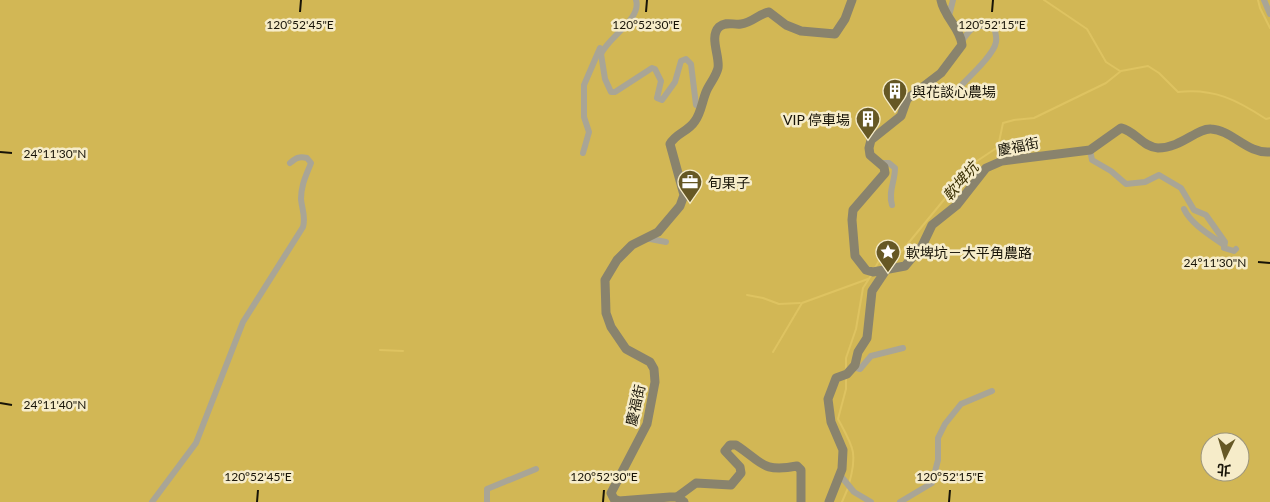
<svg xmlns="http://www.w3.org/2000/svg" width="1270" height="502" viewBox="0 0 1270 502" font-family="Lato,'Noto Sans TC',sans-serif">
  <rect width="100%" height="100%" fill="#f6ecc9"/>
  <path fill="#d2b755" fill-rule="evenodd" d="M0 0H1270V502H0ZM1210 442H1240V472H1210Z"/>
  <g fill="none" stroke-linecap="round" stroke-linejoin="round">
    <g stroke="#dec361" stroke-width="2">
      <path d="M1044 0 1087 29 1106 62 1120 71"/>
      <path d="M1258 0 1260 8 1270 28"/>
      <path d="M875 268 880 259 901 252 952 190 966 178 977 161 998 147 1003 123 1014 120 1034 118 1106 83 1121 71 1148 66 1159 73 1178 92C1214 88 1237 100 1266 119L1270 118"/>
      <path d="M747 295 763 298 779 304 800 303"/>
      <path d="M380 350 403 351"/>
      <path d="M773 352 802 303 868 279"/>
      <path d="M846 369V358L856 329 863 288 872 274"/>
      <path d="M846 377V389L838 419C853 447 858 452 849 484"/>
      <path d="M842 502 848 488"/>
    </g>
    <g stroke="#a9a596" stroke-width="6">
      <path d="M636 0C642 19 608 37 601 54L605 79 611 92H615L652 68 655 69 661 81 657 98 662 100 675 82 681 61 686 59 691 64 696 105 701 108"/>
      <path d="M1264 0 1270 14"/>
      <path d="M949 16 953 0"/>
      <path d="M951 96C962 83 994 56 996 42 997 37 995 31 994 27 974 24 972 26 962 41"/>
      <path d="M1090 150 1092 160 1111 171 1126 184 1145 182 1159 175 1181 188 1194 210 1206 215 1225 242 1224 248 1234 251 1236 249"/>
      <path d="M583 153 589 132 584 117V85L600 48"/>
      <path d="M879 163H889L895 168C895 182 888 191 892 205"/>
      <path d="M1184 209C1191 224 1210 235 1224 245"/>
      <path d="M645 238 666 242"/>
      <path d="M853 367 860 369 871 356 903 348"/>
      <path d="M840 475 854 492 871 502"/>
      <path d="M152 502 196 443 243 322 303 227C306 216 302 210 301 199 301 185 306 176 311 163L307 158C299 156 296 158 290 163"/>
      <path d="M487 502V489L536 469"/>
      <path d="M900 502 932 483 938 460V438L945 424 961 404 992 391"/>
    </g>
    <g stroke="#89836d" stroke-width="9">
      <path d="M941 0C944 17 961 29 962 45L941 73 907 99 901 116 871 140 869 148 870 155 884 167 885 173 853 210 852 220 855 256 866 270 873 272 905 266 922 246 932 225 957 205 986 168 1002 161 1090 150 1121 128C1135 131 1143 147 1158 148 1181 148 1197 128 1211 129 1232 130 1247 154 1270 152"/>
      <path d="M677 497 696 483 731 485 741 473 740 467 725 451 730 445H736C762 462 762 473 797 466L801 470V502"/>
      <path d="M684 502 677 497H670L619 501 614 499 611 493 647 424 655 382 654 369 650 362 626 349 611 327 606 313 605 280 617 260 632 245 658 232 680 206 684 195 670 144C676 133 688 132 695 121 701 113 702 102 706 92 709 84 716 77 718 68 720 56 709 37 719 27 726 21 733 25 741 24 752 23 758 14 769 12L786 25 801 31 835 34 845 19 852 0"/>
      <path d="M829 502 842 469 843 450 831 422 828 399 836 378 847 374 855 365 858 352 867 338 872 291 886 270"/>
    </g>
  </g>
  <path fill="none" stroke="#181408" stroke-width="2" d="M300 12 301 0M646 12 647 0M992 12 993 0M0 152 12 153M1258 262 1270 263M0 403 12 405M257 502 258 490M603 502 604 490M949 502 950 490"/>
  <defs>
    <symbol id="building-pin" viewBox="-11 -11 22 30"><path d="M0 17L-7.5 6A9.5 9.5 0 1 1 7.5 6Z" fill="#665825" stroke="#f6ecc9"/><path d="M-4-6H4V6H1V3H-1V6H-4ZM-2.5-4.3h1.7v1.8h-1.7ZM.8-4.3h1.7v1.8H.8ZM-2.5-1h1.7V.8h-1.7ZM.8-1h1.7V.8H.8Z" fill="#fff"/></symbol>
    <symbol id="office-pin" viewBox="-11 -11 22 30"><path d="M0 17L-7.5 6A9.5 9.5 0 1 1 7.5 6Z" fill="#665825" stroke="#f6ecc9"/><path d="M-6-3h4V-5.5h4V-3h4V5H-6ZM-1-4.5V-3h2v-1.5ZM-6 0V1H6V0Z" fill="#fff"/></symbol>
    <symbol id="sight-pin" viewBox="-11 -11 22 30"><path d="M0 17L-7.5 6A9.5 9.5 0 1 1 7.5 6Z" fill="#665825" stroke="#f6ecc9"/><path d="M0-6L1.8-2.2L6-1.7L2.9 1.2L3.7 5.4L0 3.3L-3.7 5.4L-2.9 1.2L-6-1.7L-1.8-2.2Z" fill="#fff"/></symbol>
  </defs>
  <g fill-rule="evenodd">
    <use href="#building-pin" x="881" y="77" width="28" height="38"/>
    <use href="#building-pin" x="854" y="105" width="28" height="38"/>
    <use href="#office-pin" x="676" y="168" width="28" height="38"/>
    <use href="#sight-pin" x="874" y="238" width="28" height="38"/>
  </g>
  <g text-anchor="middle" dominant-baseline="central" stroke-width="5" stroke-linejoin="round" paint-order="stroke">
    <g font-size="14" fill="#181408" stroke="#f6ecc9" text-anchor="start">
      <text x="912" y="91">與花談心農場</text>
      <text x="850" y="119" text-anchor="end">VIP 停車場</text>
      <text x="708" y="182">旬果子</text>
      <text x="906" y="252">軟埤坑－大平角農路</text>
    </g>
    <g font-size="14" fill="#181408" stroke="#f6ecc9">
      <text transform="translate(1018 146) rotate(-11)">慶福街</text>
      <text transform="translate(635 405) rotate(-77)">慶福街</text>
    </g>
    <g font-size="15" font-style="italic" fill="#3c3105" stroke="#f6ecc9">
      <text transform="translate(960 181) rotate(-49)">軟埤坑</text>
    </g>
  </g>
  <g font-size="12" text-anchor="middle" fill="#181408" stroke="#f6ecc9" stroke-width="5" stroke-linejoin="round" paint-order="stroke">
    <text x="300" y="29">120°52'45"E</text>
    <text x="646" y="29">120°52'30"E</text>
    <text x="992" y="29">120°52'15"E</text>
    <text x="55" y="158">24°11'30"N</text>
    <text x="1215" y="267">24°11'30"N</text>
    <text x="55" y="409">24°11'40"N</text>
    <text x="258" y="481">120°52'45"E</text>
    <text x="604" y="481">120°52'30"E</text>
    <text x="950" y="481">120°52'15"E</text>
  </g>
  <g transform="translate(1225 457) rotate(185)"><circle r="24" fill="#f6ecc9" stroke="#9d967c"/>
  <path d="M0-4L9 19L0 12L-9 19Z" fill="#665825"/>
  <text y="-8" font-size="14" font-weight="bold" text-anchor="middle" fill="#181408">北</text>
  </g>
</svg>
